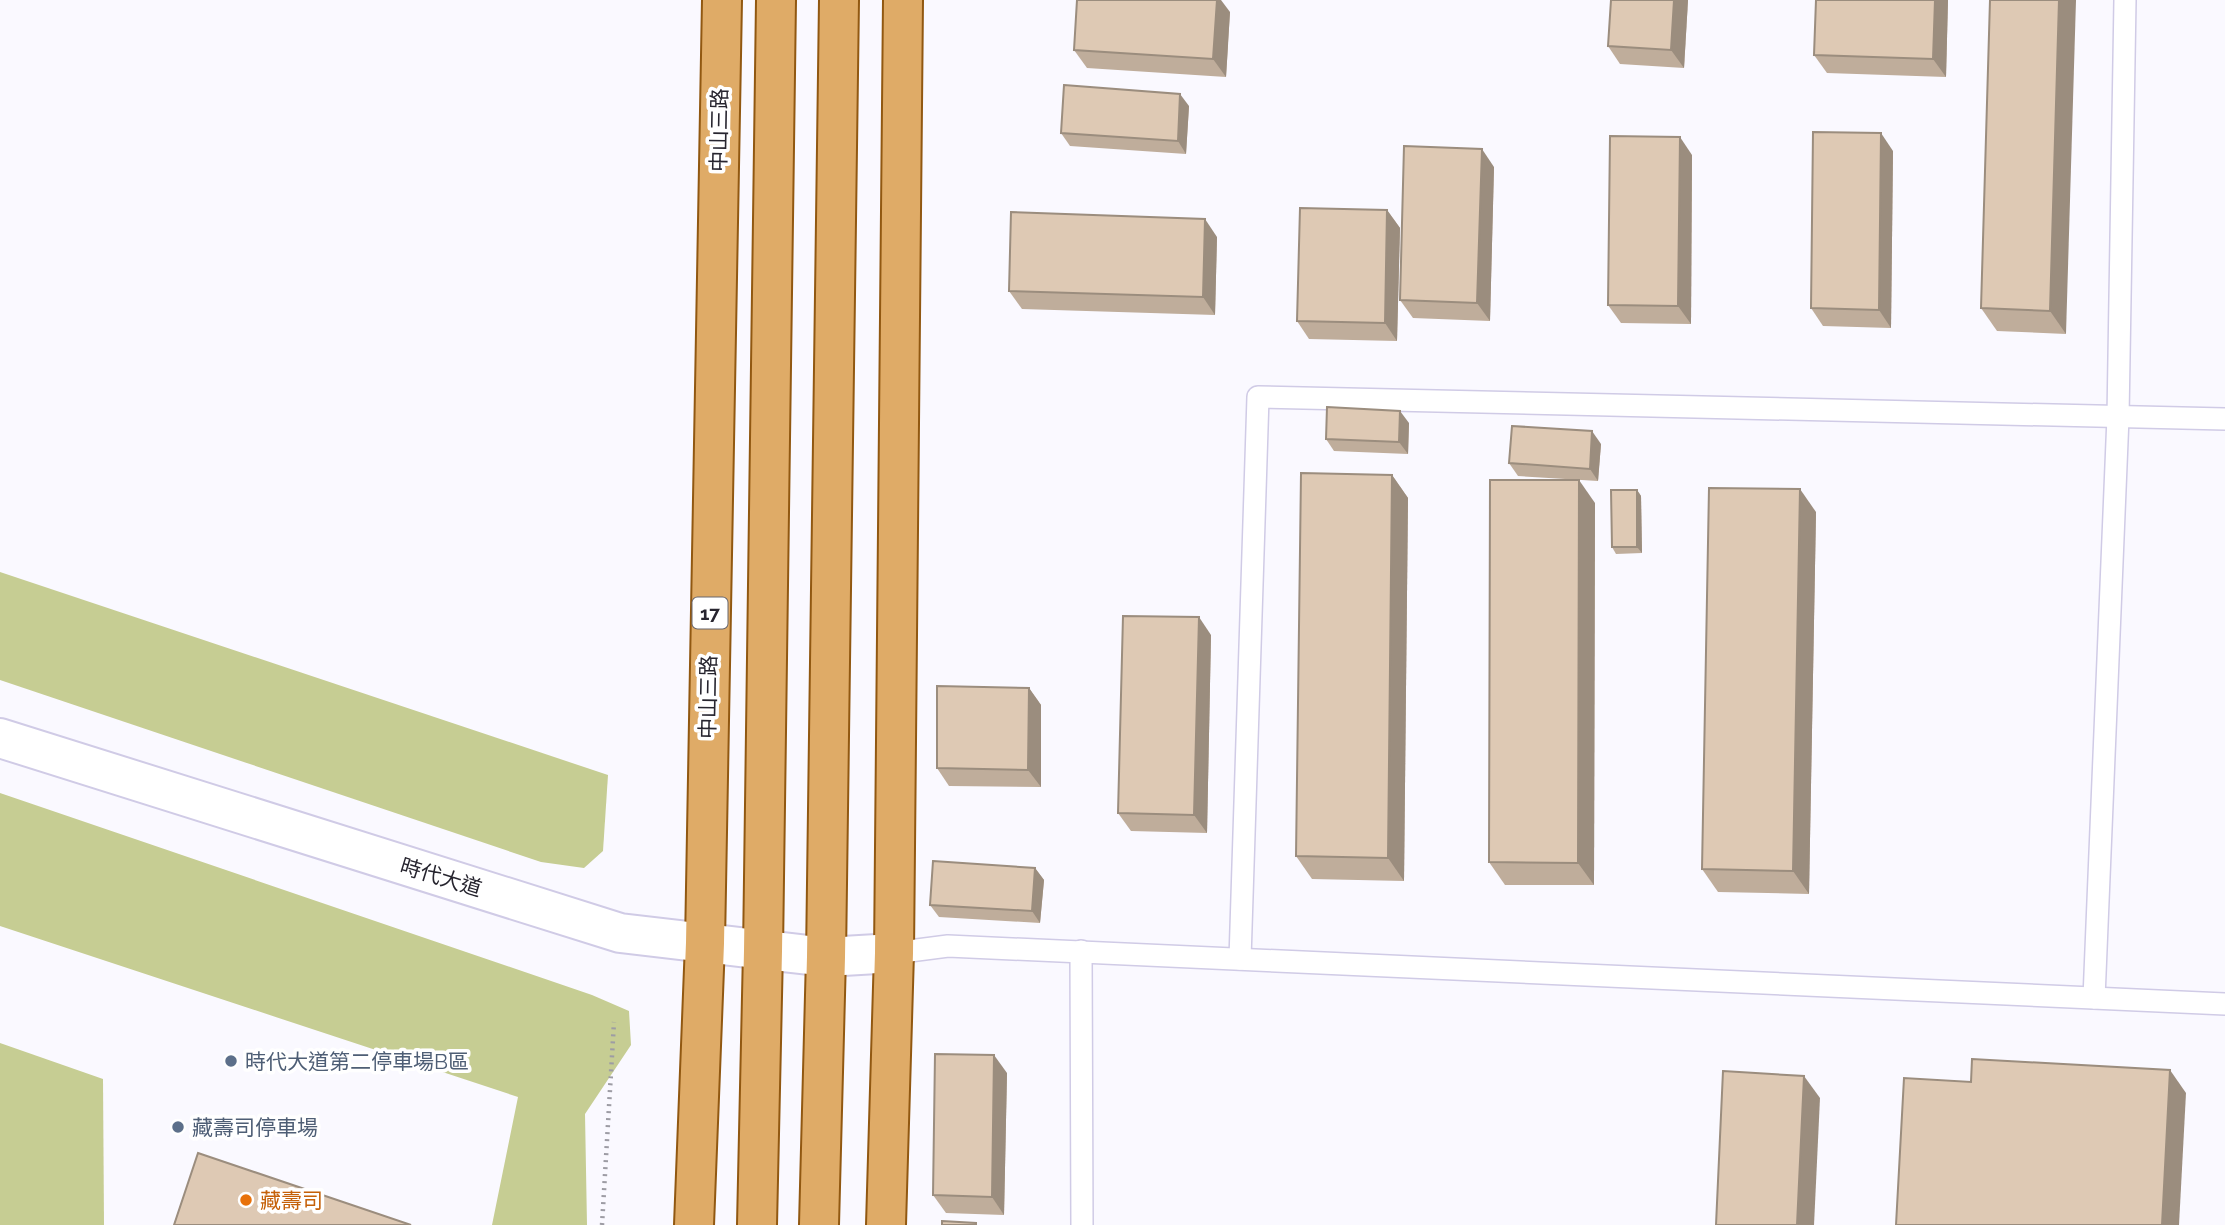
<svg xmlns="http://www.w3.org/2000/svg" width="2225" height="1225" viewBox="0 0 2225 1225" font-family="Raleway,'Noto Sans TC',sans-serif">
  <rect width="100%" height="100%" fill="#faf9ff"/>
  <g fill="#c6cd93">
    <path d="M0 572 608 775 603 851 584 868 541 862 0 680Z"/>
    <path d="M0 793 592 995 629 1011 631 1045 585 1114 587 1225H492L518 1097 0 926Z"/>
    <path d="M0 1043 103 1079 104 1225H0Z"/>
  </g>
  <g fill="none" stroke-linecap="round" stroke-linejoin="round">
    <defs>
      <g id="service">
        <path d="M1081 951 1082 1225"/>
        <path d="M894 953 948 946 2225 1004"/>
        <path d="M1240 959 1258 397 2225 419"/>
        <path d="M2094 998 2118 417 2125 0"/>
      </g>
      <path id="tertiary" d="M0 738 620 933 826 957 894 953"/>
      <g id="primary">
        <path d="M694 1225 705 943 722 0"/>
        <path d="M757 1225 763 951 776 0"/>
        <path d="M819 1225 826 957 839 0"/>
        <path d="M886 1225 894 953 903 0"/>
      </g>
    </defs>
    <use href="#service" stroke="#d0cbe6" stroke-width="24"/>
    <use href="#tertiary" stroke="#d0cbe6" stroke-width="42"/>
    <use href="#primary" stroke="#915811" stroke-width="42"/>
    <path stroke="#9d9ca4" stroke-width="4.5" stroke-dasharray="2 5" stroke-linecap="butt" d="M602 1225 614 1022"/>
    <use href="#service" stroke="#fff" stroke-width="21"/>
    <use href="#tertiary" stroke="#fff" stroke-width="38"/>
    <use href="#primary" stroke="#dfab67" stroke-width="38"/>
  </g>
  <g fill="#bfad9b">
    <path d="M1611 0H1688L1684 68 1620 64 1608 46Z"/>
    <path d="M1948 0 1946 77 1827 73 1814 55Z"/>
    <path d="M1990 0 2066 334 1997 331 1981 308Z"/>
    <path d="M1230 12 1226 77 1087 68 1074 50Z"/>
    <path d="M1189 106 1186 154 1070 146 1061 133Z"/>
    <path d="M1893 151 1891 328 1823 326 1811 308Z"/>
    <path d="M1692 155 1691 324 1621 323 1608 305Z"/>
    <path d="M1494 167 1490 321 1413 318 1400 300Z"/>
    <path d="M1387 210 1400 228 1397 341 1309 339 1297 321Z"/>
    <path d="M1217 237 1215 315 1022 309 1009 291Z"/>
    <path d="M1409 423 1408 454 1334 451 1326 439Z"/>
    <path d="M1601 444 1598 481 1518 476 1509 463Z"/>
    <path d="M1392 475 1408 498 1404 881 1312 879 1296 856Z"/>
    <path d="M1637 490 1641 496 1642 553 1616 554 1612 547Z"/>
    <path d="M1595 503 1594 885H1505L1489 862Z"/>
    <path d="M1816 512 1809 894 1718 892 1702 869Z"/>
    <path d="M1211 635 1207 833 1131 831 1118 813Z"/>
    <path d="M1029 688 1041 705V787L949 786 937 768Z"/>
    <path d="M1035 868 1044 880 1040 923 939 917 930 905Z"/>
    <path d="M1007 1073 1004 1215 946 1213 933 1195Z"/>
  </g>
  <g fill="#9b8d7e">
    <path d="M1217 0H1221L1230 12 1226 77 1213 59Z"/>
    <path d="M1674 0H1688L1684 68 1671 50Z"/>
    <path d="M1935 0H1948L1946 77 1933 59Z"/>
    <path d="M2059 0H2076L2066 334 2050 311Z"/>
    <path d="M1180 94 1189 106 1186 154 1178 141Z"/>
    <path d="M1881 133 1893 151 1891 328 1879 310Z"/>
    <path d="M1680 137 1692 155 1691 324 1678 306Z"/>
    <path d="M1482 149 1494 167 1490 321 1477 303Z"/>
    <path d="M1387 210 1400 228 1397 341 1385 323Z"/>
    <path d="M1205 219 1217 237 1215 315 1203 297Z"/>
    <path d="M1400 411 1409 423 1408 454 1399 442Z"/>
    <path d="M1592 431 1601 444 1598 481 1590 469Z"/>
    <path d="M1392 475 1408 498 1404 881 1388 858Z"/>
    <path d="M1579 480 1595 503 1594 885 1578 863Z"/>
    <path d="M1800 489 1816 512 1809 894 1793 871Z"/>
    <path d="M1637 490 1641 496 1642 553 1637 547Z"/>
    <path d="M1199 617 1211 635 1207 833 1194 815Z"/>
    <path d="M1029 688 1041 705V787L1028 770Z"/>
    <path d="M1035 868 1044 880 1040 923 1032 911Z"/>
    <path d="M994 1055 1007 1073 1004 1215 992 1197Z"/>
    <path d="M2170 1070 2186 1093 2179 1225H2162Z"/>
    <path d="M1804 1076 1820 1098 1814 1225H1797Z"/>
  </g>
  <g fill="#dec9b4" stroke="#9b8d7e" stroke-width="2">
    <path d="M1077 0H1217L1213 59 1074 50Z"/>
    <path d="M1611 0H1674L1671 50 1608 46Z"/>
    <path d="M1816 0H1935L1933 59 1814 55Z"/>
    <path d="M1990 0H2059L2050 311 1981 308Z"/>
    <path d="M1064 85 1180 94 1178 141 1061 133Z"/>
    <path d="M1813 132 1881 133 1879 310 1811 308Z"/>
    <path d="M1610 136 1680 137 1678 306 1608 305Z"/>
    <path d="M1404 146 1482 149 1477 303 1400 300Z"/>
    <path d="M1300 208 1387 210 1385 323 1297 321Z"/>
    <path d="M1011 212 1205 219 1203 297 1009 291Z"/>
    <path d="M1327 407 1400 411 1399 442 1326 439Z"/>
    <path d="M1512 426 1592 431 1590 469 1509 463Z"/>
    <path d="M1301 473 1392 475 1388 858 1296 856Z"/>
    <path d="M1490 480H1579L1578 863 1489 862Z"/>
    <path d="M1709 488 1800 489 1793 871 1702 869Z"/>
    <path d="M1611 490H1637V547H1612Z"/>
    <path d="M1123 616 1199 617 1194 815 1118 813Z"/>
    <path d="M937 686 1029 688 1028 770 937 768Z"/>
    <path d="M933 861 1035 868 1032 911 930 905Z"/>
    <path d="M935 1054 994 1055 992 1197 933 1195Z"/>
    <path d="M1972 1059 2170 1070 2162 1225H1896L1904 1078 1971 1082Z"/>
    <path d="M1723 1071 1804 1076 1797 1225H1716Z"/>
    <path d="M198 1153 411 1225H174Z"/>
    <path d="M942 1221 976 1223V1225H942Z"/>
  </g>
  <g fill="#5c6f8a" stroke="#fff" stroke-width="2.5">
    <circle cx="231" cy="1061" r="7"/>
    <circle cx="178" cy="1127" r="7"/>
  </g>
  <circle fill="#e8710a" stroke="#fff" stroke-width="2.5" cx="246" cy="1200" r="7"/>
  <g text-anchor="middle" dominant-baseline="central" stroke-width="7" stroke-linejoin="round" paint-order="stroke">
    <rect fill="#fff" stroke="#68666d" stroke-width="2" x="692.5" y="597.5" width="35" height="31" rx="5"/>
    <g font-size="19" font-weight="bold" fill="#27252f">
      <text x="710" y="613">17</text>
    </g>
    <g font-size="21" fill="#27252f" stroke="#fff">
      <text transform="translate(719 130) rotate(-89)">中山三路</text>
      <text transform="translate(708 697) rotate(-89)">中山三路</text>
      <text transform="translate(441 877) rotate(17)">時代大道</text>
    </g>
    <g font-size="21" fill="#4e5e75" stroke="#fff" text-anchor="start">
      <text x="245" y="1061">時代大道第二停車場B區</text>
      <text x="192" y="1127">藏壽司停車場</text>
    </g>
    <g font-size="21" fill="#c56008" stroke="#fff" text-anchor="start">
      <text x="260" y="1200">藏壽司</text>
    </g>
  </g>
</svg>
